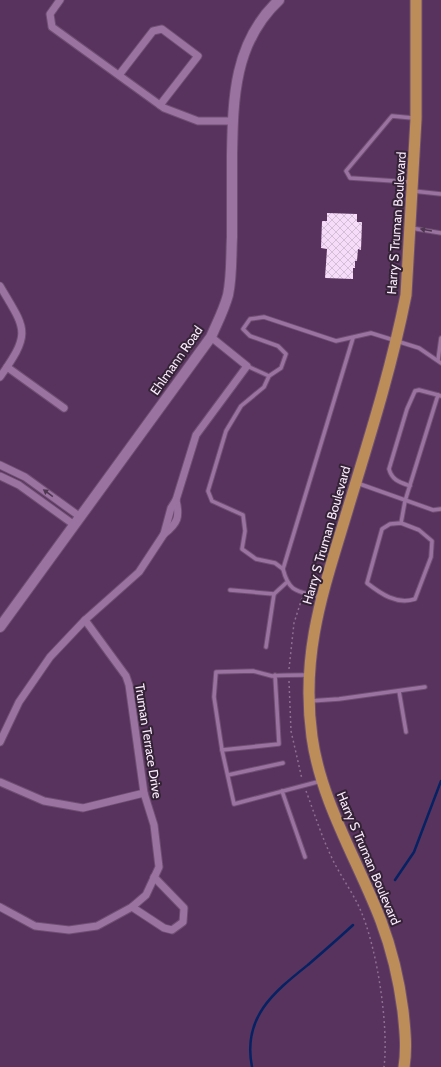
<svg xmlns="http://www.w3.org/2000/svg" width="441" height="1067" viewBox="0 0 441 1067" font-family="Cabin,sans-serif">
  <defs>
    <pattern id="building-cross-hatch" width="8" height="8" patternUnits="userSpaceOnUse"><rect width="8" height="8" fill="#f7dcfa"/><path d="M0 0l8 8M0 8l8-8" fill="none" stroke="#d5bed7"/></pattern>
  </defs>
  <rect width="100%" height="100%" fill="#58335d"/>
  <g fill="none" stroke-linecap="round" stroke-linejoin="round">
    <g stroke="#042264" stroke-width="2.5">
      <path d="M395 880 414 852 441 781"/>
      <path d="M252 1067C242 1017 274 992 309 964 324 951 339 938 353 925"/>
    </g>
  </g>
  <path fill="url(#building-cross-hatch)" d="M327 213 357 214V222H362L361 250 358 249 357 261H355V268H353V279L325 278 327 249 321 248 322 221H327Z"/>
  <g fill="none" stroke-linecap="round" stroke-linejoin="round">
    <defs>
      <g id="lane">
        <path d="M410 182 350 178 346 171 392 116 413 118"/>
        <path d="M413 191 441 194"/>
        <path d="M411 228 441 233"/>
        <path d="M438 360 441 338"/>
        <path d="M247 366 269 376"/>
        <path d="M357 483 433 510 441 509"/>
        <path d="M410 486C399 482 392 480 389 469L407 409 415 391 419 390 438 395"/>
        <path d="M401 523 419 530 432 541 431 557 415 599C397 605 381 594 367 583L382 529 390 524 401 523 405 501 438 395 441 396"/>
        <path d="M283 569 353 338"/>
        <path d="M230 590 274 594"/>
        <path d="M320 597C298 591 289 593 283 569L275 563 256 559 242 549 245 531 243 515 212 501 208 491 226 431 241 406 264 387 269 376 281 368 286 354 278 346 250 336 243 329 250 319 264 317 336 341 371 333 419 348 441 363"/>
        <path d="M266 647 274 594 286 583"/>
        <path d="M275 675 279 744 222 750 214 697 216 672 253 671 272 676C284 675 296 675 307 675"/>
        <path d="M399 691 406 732"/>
        <path d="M310 701 339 699 425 687"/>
        <path d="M222 750 234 804 321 781"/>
        <path d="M228 775 283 763"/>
        <path d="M282 791 305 857"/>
      </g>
      <g id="street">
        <path d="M60 0 50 14 52 27 164 108 198 121H233"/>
        <path d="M119 75 153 31 162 29 198 56 160 105"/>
        <path d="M0 286C26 330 32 332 0 377"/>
        <path d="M7 367 64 408"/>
        <path d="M0 465 25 477 79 516"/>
        <path d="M0 476 19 485 73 524"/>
        <path d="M164 534C178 523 180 517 176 500"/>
        <path d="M85 620 139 572 164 534 171 508 176 500 196 435 247 366 211 337"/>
        <path d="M0 742 19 702 50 657 85 620 126 676 129 685 144 793 154 825 159 867 146 895 132 907 97 926 69 930 35 926 0 907"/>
        <path d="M0 782 44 801 83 808 144 793"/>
        <path d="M132 907 164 928 172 930 183 922 184 908 154 877"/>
      </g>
      <path id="secondary" d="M0 627 211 337C217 323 224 310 228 295 232 276 231 256 232 237 232 210 232 182 232 155 233 98 234 42 279 0"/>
      <path id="primary" d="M404 1067C407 1048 405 1030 403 1011 399 980 392 950 381 921 358 861 321 802 312 737 300 650 325 586 349 505 370 436 392 366 406 295L416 119V0"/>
    </defs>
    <use href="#lane" stroke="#6e4f72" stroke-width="5.5"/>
    <use href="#street" stroke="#6e4f72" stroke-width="9"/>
    <use href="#secondary" stroke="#6e4f72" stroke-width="12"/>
    <use href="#primary" stroke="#6e4f72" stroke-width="13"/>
    <g stroke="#8d6f91" stroke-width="1.5" stroke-dasharray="2 3" stroke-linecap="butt">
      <path d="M289 669 294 623 302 598"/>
      <path d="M289 681 291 731 302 779"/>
      <path d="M306 791C314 812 321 835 331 856 339 874 352 891 360 909 377 947 389 1026 384 1067"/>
    </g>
    <use href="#lane" stroke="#9b73a0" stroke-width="3.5"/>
    <use href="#street" stroke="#9b73a0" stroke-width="7"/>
    <use href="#secondary" stroke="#9b73a0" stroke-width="10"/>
    <use href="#primary" stroke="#bc8d58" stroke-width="11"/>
  </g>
  <defs><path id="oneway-solid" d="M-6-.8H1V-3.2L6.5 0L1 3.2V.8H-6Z"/></defs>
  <g fill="#4e3750">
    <use href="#oneway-solid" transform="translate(426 230) rotate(-170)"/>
    <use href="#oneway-solid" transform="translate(48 493) rotate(-144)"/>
  </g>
  <g text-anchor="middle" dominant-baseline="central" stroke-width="4" stroke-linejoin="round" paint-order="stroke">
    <g font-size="13" fill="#fbe9fd" stroke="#342336">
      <text transform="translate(396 223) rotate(-86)">Harry S Truman Boulevard</text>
      <text transform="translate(176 360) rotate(-55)">Ehlmann Road</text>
      <text transform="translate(326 535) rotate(-74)">Harry S Truman Boulevard</text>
      <text transform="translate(149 741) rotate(81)">Truman Terrace Drive</text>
      <text transform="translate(369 858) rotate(67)">Harry S Truman Boulevard</text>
    </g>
  </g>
</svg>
